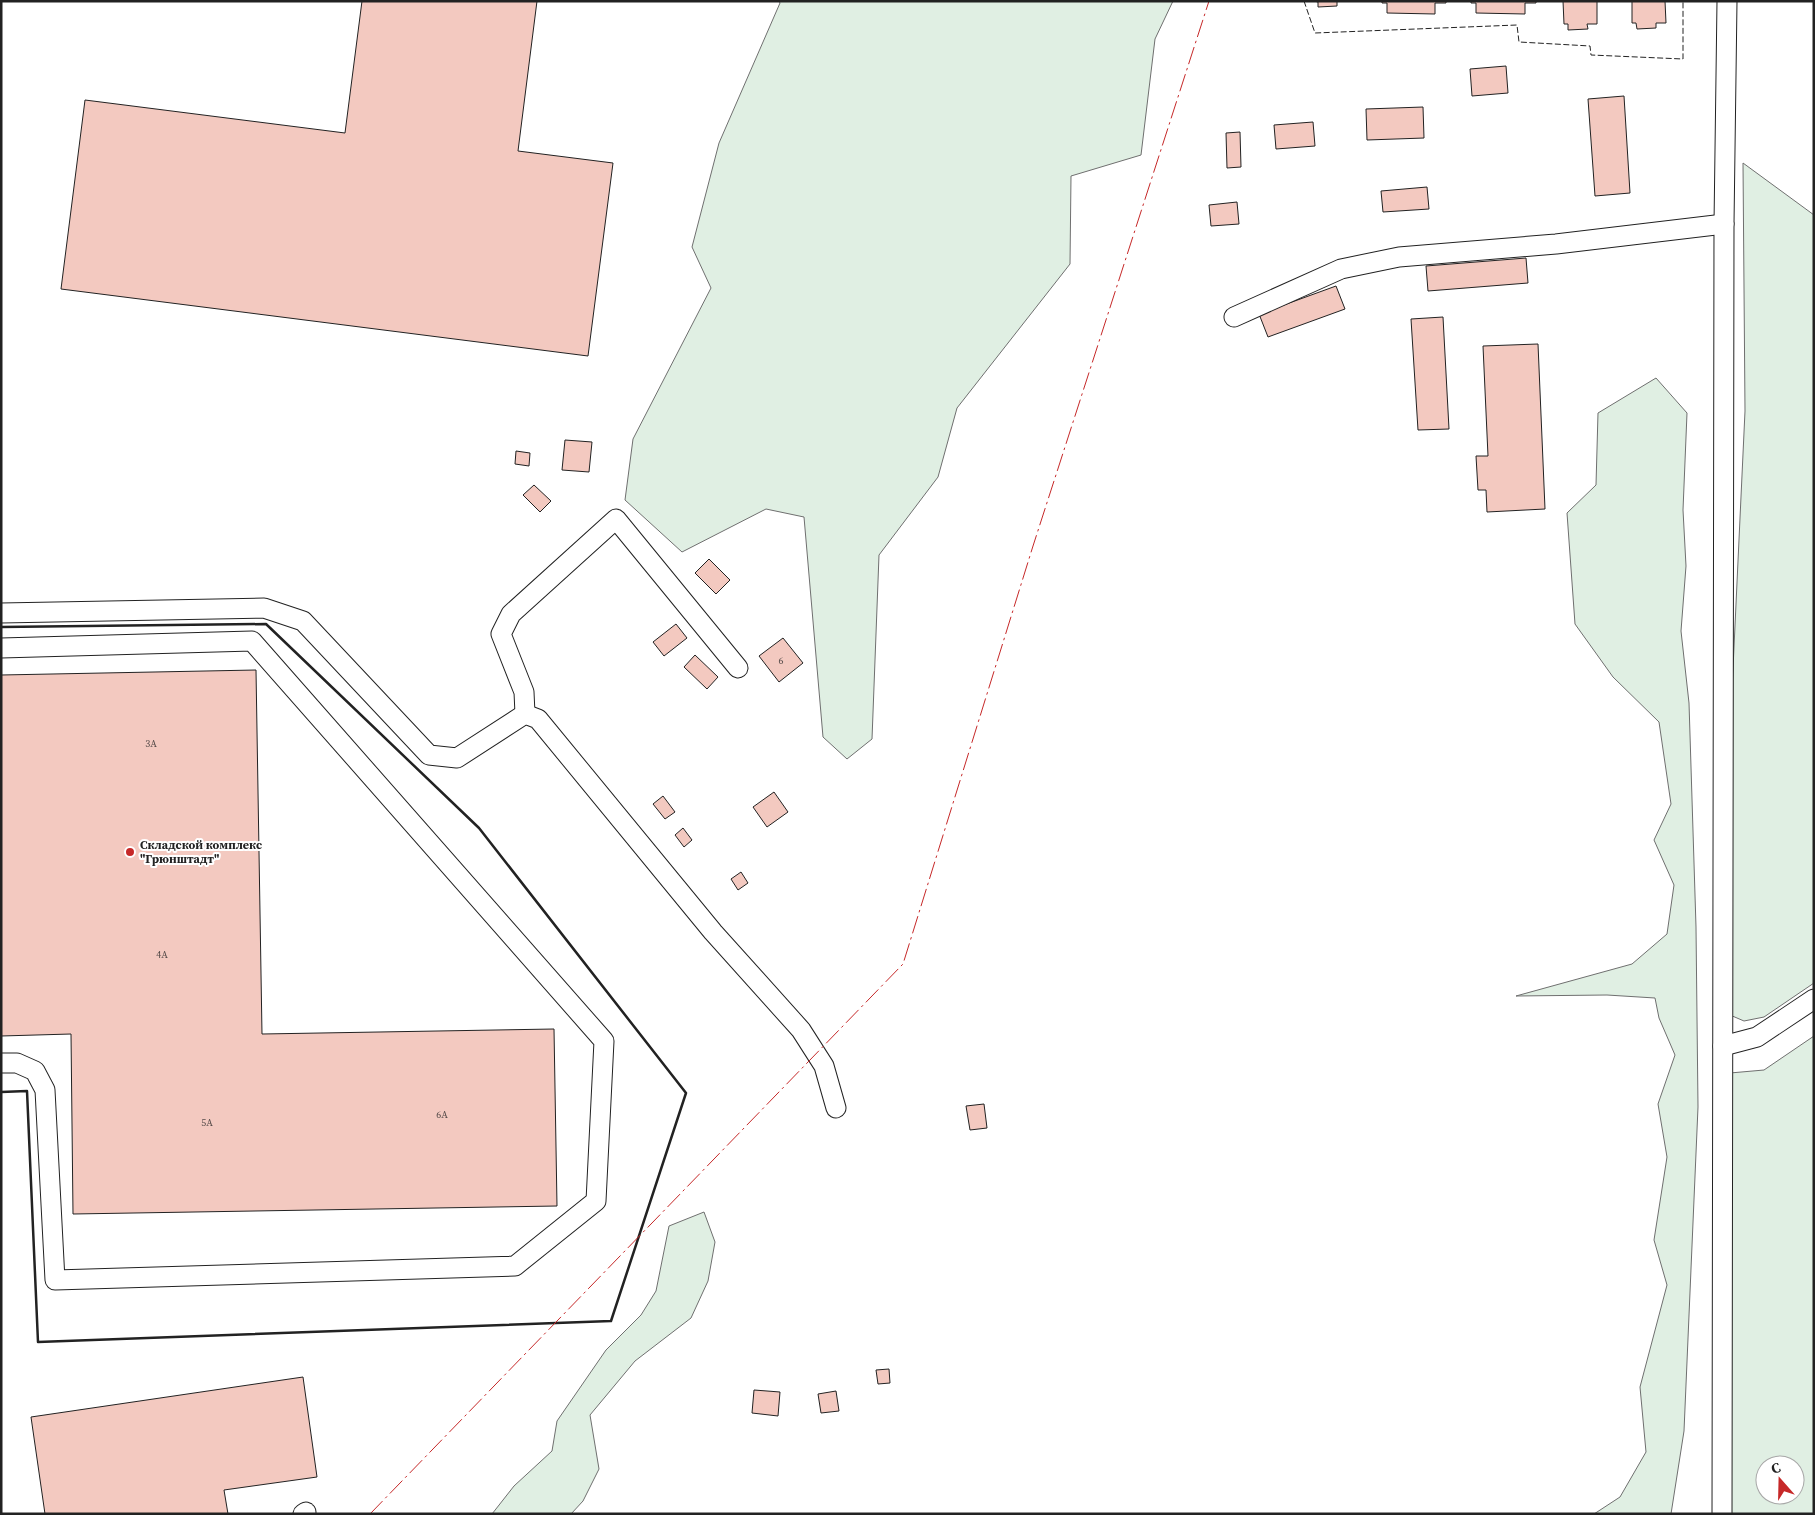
<svg xmlns="http://www.w3.org/2000/svg" width="1815" height="1515" viewBox="0 0 1815 1515" font-family="'Source Serif 4',serif">
  <rect width="100%" height="100%" fill="#fff"/>
  <g fill="#e0efe3" stroke="#6f6f6f" fill-rule="evenodd">
    <path d="M779 1H1173L1155 39 1141 155 1071 176 1070 264 957 408 938 477 879 555 872 739 847 759 823 737 804 517 766 509 682 552 625 500 633 439 711 288 692 247 719 143 780 3Z"/>
    <path d="M1743 163 1814 215V983L1764 1017 1744 1021 1730 1015 1732 690 1745 411Z"/>
    <path d="M1656 378 1687 413 1683 510 1686 566 1681 631 1689 703 1696 927 1698 1107 1684 1431 1671 1514H1594L1620 1497 1646 1452 1640 1387 1667 1285 1654 1240 1667 1157 1658 1104 1675 1055 1659 1018 1655 998 1607 995 1516 996 1632 964 1667 934 1674 885 1654 840 1671 804 1659 722 1613 677 1575 624 1567 513 1596 485 1598 413Z"/>
    <path d="M1814 1036V1514H1727L1730 1073 1764 1070ZM1765 1465H1795V1495H1765Z"/>
    <path d="M704 1212 715 1242 708 1281 691 1318 635 1361 590 1415 599 1469 583 1501 571 1514H492L514 1486 552 1451 557 1421 606 1350 641 1315 656 1291 669 1226Z"/>
  </g>
  <g fill="#f3c9c0" stroke="#222">
    <path d="M362 1H537L518 151 613 163 588 356 61 289 85 100 345 133Z"/>
    <path d="M1314 1H1337V6L1318 7V2Z"/>
    <path d="M1382 1H1446V3H1435V14L1387 13V3H1382Z"/>
    <path d="M1471 1H1536V3H1525V14L1476 13V3H1471Z"/>
    <path d="M1563 1H1597V24H1587L1588 29 1568 30V24H1564Z"/>
    <path d="M1632 1H1665L1666 23H1656V28L1637 29 1636 23H1632Z"/>
    <path d="M1506 66 1508 93 1472 96 1470 69Z"/>
    <path d="M1624 96 1630 193 1595 196 1588 99Z"/>
    <path d="M1423 107 1424 138 1367 140 1366 109Z"/>
    <path d="M1313 122 1315 146 1276 149 1274 125Z"/>
    <path d="M1240 132 1241 167 1227 168 1226 133Z"/>
    <path d="M1427 187 1429 209 1383 212 1381 191Z"/>
    <path d="M1237 202 1239 224 1211 226 1209 205Z"/>
    <path d="M1526 258 1528 283 1428 291 1426 266Z"/>
    <path d="M1336 286 1345 309 1268 337 1259 314Z"/>
    <path d="M1443 317 1449 429 1418 430 1411 319Z"/>
    <path d="M1538 344 1545 509 1487 512 1486 490H1478L1476 456H1488L1483 346Z"/>
    <path d="M565 440 592 442 589 472 562 470Z"/>
    <path d="M516 451 530 453 529 466 515 464Z"/>
    <path d="M534 485 551 501 540 512 523 495Z"/>
    <path d="M709 559 730 580 716 594 695 573Z"/>
    <path d="M676 624 687 638 664 656 653 642Z"/>
    <path d="M783 638 803 663 779 682 759 656Z"/>
    <path d="M695 655 718 677 707 689 684 667Z"/>
    <path d="M256 670 262 1034 554 1029 557 1206 73 1214 71 1034 1 1036V675Z"/>
    <path d="M774 792 788 812 767 827 753 807Z"/>
    <path d="M663 796 675 812 665 819 653 804Z"/>
    <path d="M683 828 692 840 684 847 675 835Z"/>
    <path d="M741 872 748 883 738 890 731 879Z"/>
    <path d="M984 1104 987 1128 970 1130 966 1106Z"/>
    <path d="M889 1369 890 1383 878 1384 876 1370Z"/>
    <path d="M303 1377 317 1477 224 1490 228 1514H45L31 1417Z"/>
    <path d="M754 1390 780 1392 778 1416 752 1413Z"/>
    <path d="M836 1391 839 1411 821 1413 818 1394Z"/>
  </g>
  <g fill="none" stroke-linecap="round" stroke-linejoin="round">
    <defs>
      <g id="minor">
        <path d="M1234 317 1341 269 1399 257 1556 244 1724 224"/>
        <path d="M1 613 264 608 303 621 429 755 457 758 525 714 538 719 713 932 801 1030 824 1066 836 1108"/>
        <path d="M1 648 252 641 604 1041 596 1201 515 1266 55 1280 45 1090 35 1071 17 1063H1"/>
        <path d="M525 714 524 692 501 634 511 614 616 519 738 668"/>
        <path d="M1723 1046 1757 1037 1814 999"/>
        <path d="M303 1514 306 1512"/>
        <path d="M1722 1514 1724 224 1727 1"/>
      </g>
    </defs>
    <use href="#minor" stroke="#222" stroke-width="21"/>
    <use href="#minor" stroke="#fff" stroke-width="19"/>
    <path stroke="#222" stroke-width="1" stroke-dasharray="6 2.5" stroke-linecap="butt" d="M1304 1 1315 33 1517 25 1519 42 1590 46 1591 55 1683 59V1"/>
    <path stroke="#222" stroke-width="2.5" d="M1 627 266 624 479 828 686 1093 611 1321 38 1342 27 1091 1 1092"/>
    <path stroke="#c62828" stroke-width="1" stroke-dasharray="18 4 2.5 4" stroke-linecap="butt" d="M370 1514 903 964 1033 546 1209 1"/>
  </g>
  <circle fill="#c62828" stroke="#fff" stroke-width="2" cx="130" cy="852" r="5"/>
  <g text-anchor="middle" dominant-baseline="central" stroke-width="4" stroke-linejoin="round" paint-order="stroke">
    <g font-size="10" fill="#564c4a">
      <text x="781" y="660">6</text>
      <text x="151" y="743">3А</text>
      <text x="162" y="954">4А</text>
      <text x="442" y="1114">6А</text>
      <text x="207" y="1122">5А</text>
    </g>
    <g font-size="12" font-weight="bold" fill="#222" stroke="#fff" text-anchor="start">
      <text x="140" y="845">Складской комплекс<tspan x="140" dy="14">"Грюнштадт"</tspan></text>
    </g>
  </g>
  <rect width="1815" height="1515" fill="none" stroke="#222222" stroke-width="5"/>
  <g transform="translate(1780 1480) rotate(340)"><circle r="24" fill="#ffffff" stroke="#a7a7a7"/>
  <path d="M0-4L9 19L0 12L-9 19Z" fill="#c62828"/>
  <text y="-8" font-size="14" font-weight="bold" text-anchor="middle" fill="#222222">С</text>
  </g>
</svg>
